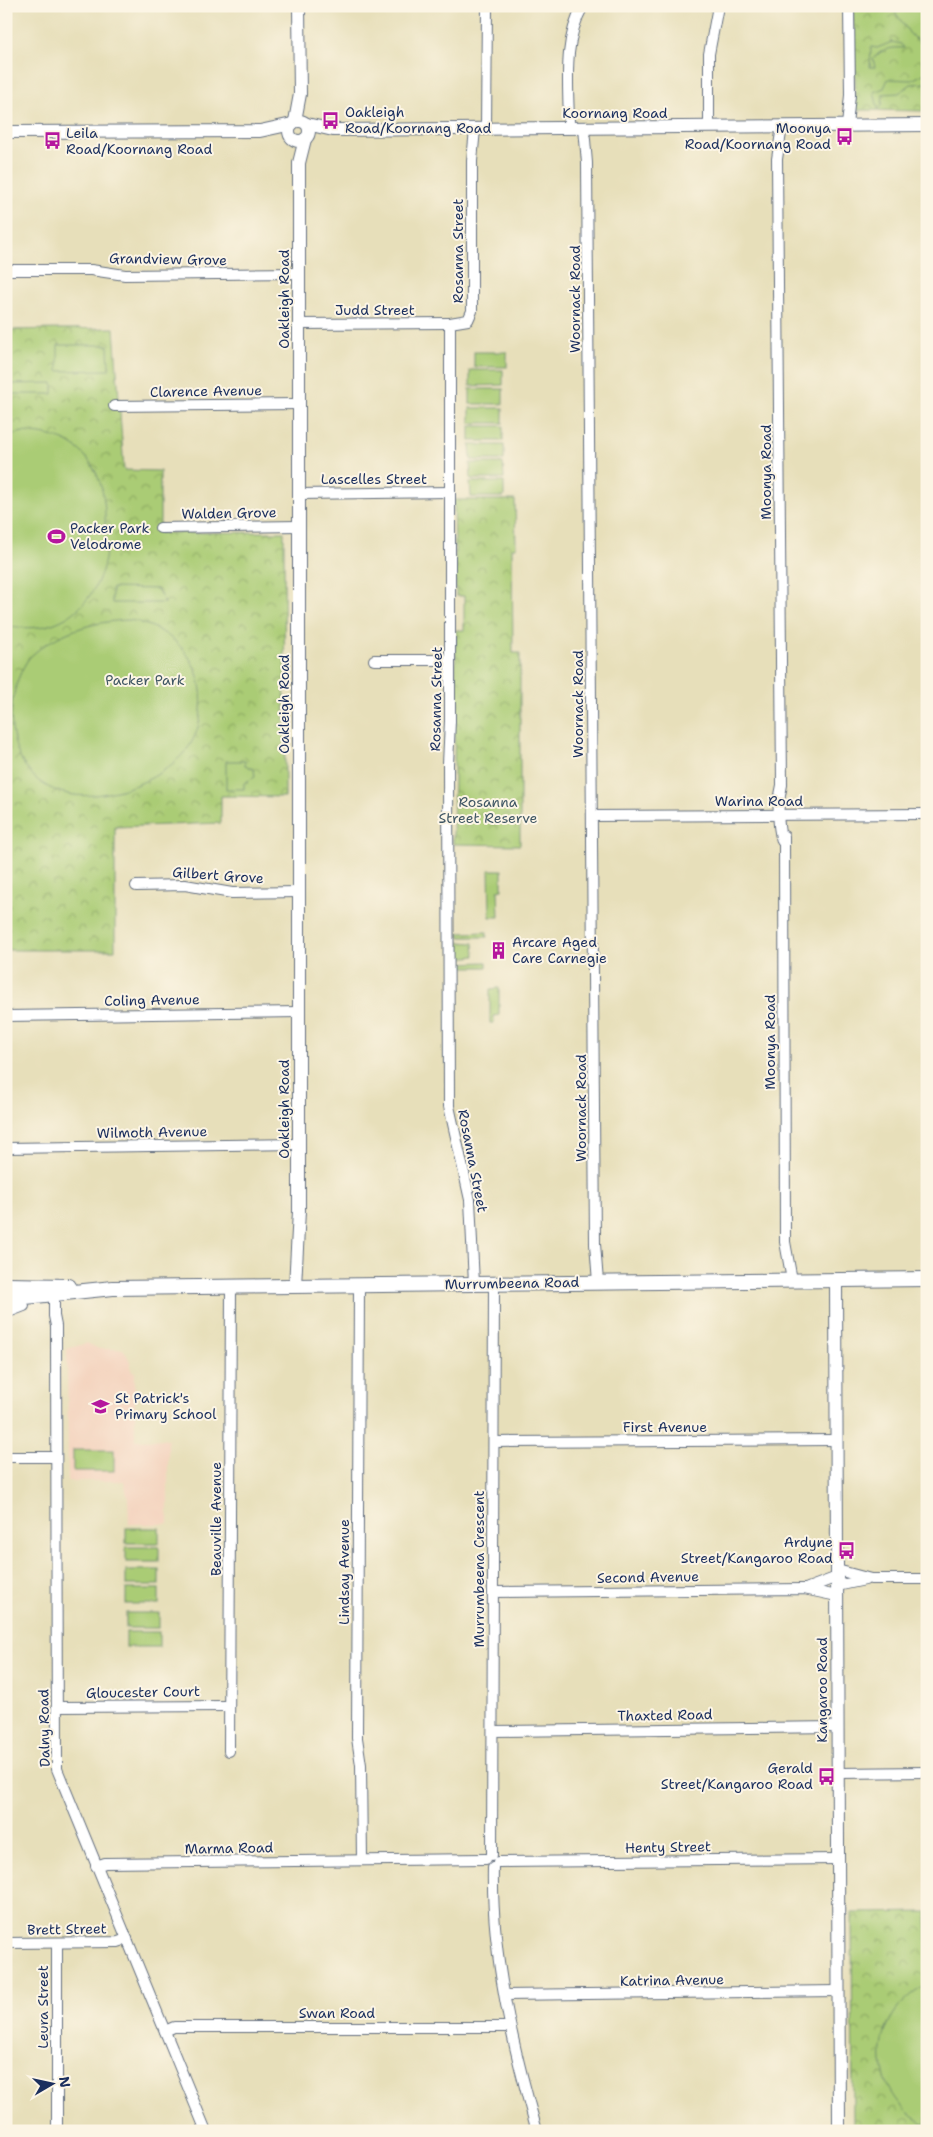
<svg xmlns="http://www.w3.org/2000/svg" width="933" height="2137" viewBox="0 0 933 2137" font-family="'Shantell Sans',sans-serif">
  <defs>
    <pattern id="park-crowns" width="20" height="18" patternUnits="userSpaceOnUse" patternTransform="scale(1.25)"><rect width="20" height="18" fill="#aacc74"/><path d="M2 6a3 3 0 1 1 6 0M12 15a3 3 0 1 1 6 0" fill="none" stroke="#8aa662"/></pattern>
  </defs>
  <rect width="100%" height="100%" fill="#fcf5e5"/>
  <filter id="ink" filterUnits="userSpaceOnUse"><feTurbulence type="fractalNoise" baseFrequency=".02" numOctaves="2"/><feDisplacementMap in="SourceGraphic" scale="10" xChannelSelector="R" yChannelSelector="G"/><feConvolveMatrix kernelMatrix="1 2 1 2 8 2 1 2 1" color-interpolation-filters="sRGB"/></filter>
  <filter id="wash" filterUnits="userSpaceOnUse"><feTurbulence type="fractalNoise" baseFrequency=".0096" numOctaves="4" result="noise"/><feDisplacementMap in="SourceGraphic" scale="20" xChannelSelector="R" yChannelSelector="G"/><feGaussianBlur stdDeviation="1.12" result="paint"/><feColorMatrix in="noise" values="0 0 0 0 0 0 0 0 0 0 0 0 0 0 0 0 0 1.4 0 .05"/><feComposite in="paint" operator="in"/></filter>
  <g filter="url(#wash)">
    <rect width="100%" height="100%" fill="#e7dfba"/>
    <path fill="#f4d4bf" d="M87 1343 99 1349H123L126 1353 131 1364V1371L135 1372V1440L168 1439V1524H129L128 1499 124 1481H68L67 1349Z"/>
    <g fill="url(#park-crowns)" stroke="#627e69">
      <path d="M853 6H927V111L856 110Z"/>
      <path d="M114 328 124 470 160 471V533L284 532 285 797 221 796V823L115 827V950H6V330Z"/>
      <path d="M454 500H515L516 548H512L513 653H520V845L453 844 456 630H464V596H456Z"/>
      <path d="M927 1912V2131H853L852 1913Z"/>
    </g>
    <g fill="#aacc74" stroke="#627e69">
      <path d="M891 6H927V48L910 34Z"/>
      <path d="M892 42 901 44 904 48C892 47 881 49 873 59L875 67H870L871 47 877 48Z"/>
      <path d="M927 72V83L911 84 899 93 883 94 882 106 878 109 874 92 884 88 888 79 912 80Z"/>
      <path d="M58 345H108L109 370 58 371Z"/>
      <rect x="474" y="352" width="33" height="15"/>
      <path d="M503 370V385L470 386V370Z"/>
      <path d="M53 383V394H11V384Z"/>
      <rect x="470" y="389" width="33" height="15"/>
      <rect x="470" y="408" width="33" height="15"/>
      <rect x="470" y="426" width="33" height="15"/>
      <path d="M23 432C43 434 64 436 80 451 102 471 106 500 105 528 105 538 107 550 105 559 95 608 56 637 6 625V436Z"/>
      <path d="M470 445H504V460H471Z"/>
      <path d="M470 463H503L504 479H471Z"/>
      <path d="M470 482H504V497H471Z"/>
      <path d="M112 588 157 589 165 603H112Z"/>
      <path d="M130 620C175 629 206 663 201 710 200 726 194 743 182 755 165 773 141 785 117 791 99 795 82 798 64 793 4 778 0 700 29 658 55 632 94 621 130 620Z"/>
      <path d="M226 761H245V765L254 769 255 777 244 783V789H226Z"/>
      <path d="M489 870H502V889L498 890 499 917H490Z"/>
      <path d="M487 932V937H459V933Z"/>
      <path d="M459 942 474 943 475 956 459 958Z"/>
      <path d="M487 962V967H459V963Z"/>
      <path d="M499 988V1015L494 1016V1023H490V989Z"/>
      <rect x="73" y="1450" width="41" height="21"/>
      <rect x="126" y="1528" width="33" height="15"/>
      <rect x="126" y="1547" width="33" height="15"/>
      <rect x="126" y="1570" width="33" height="15"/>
      <rect x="126" y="1589" width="33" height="15"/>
      <rect x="126" y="1613" width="33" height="15"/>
      <rect x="126" y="1632" width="33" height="15"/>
      <path d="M927 1985V2125C867 2094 866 2016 927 1985Z"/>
    </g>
  </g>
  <g filter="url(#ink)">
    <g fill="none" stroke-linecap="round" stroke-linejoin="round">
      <defs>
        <g id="minor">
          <path d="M782 126 777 159 782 785C778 803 777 824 782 841"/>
          <path d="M847 126 850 95 849 6"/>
          <path d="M709 127V54L718 6"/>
          <path d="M569 128C569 87 562 43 583 6"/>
          <path d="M584 128 587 163 595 1244 598 1282"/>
          <path d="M486 129 487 6"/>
          <path d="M6 270H91L125 275 299 273"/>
          <path d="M299 324 450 323"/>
          <path d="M114 406 299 404"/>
          <path d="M299 494 450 492"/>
          <path d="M160 528 299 526"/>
          <path d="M374 660H450"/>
          <path d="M592 816 927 814"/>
          <path d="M784 836 785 1242 792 1280"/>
          <path d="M136 886 185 885 232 893 299 892"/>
          <path d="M6 1016 299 1012"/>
          <path d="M6 1148 299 1144"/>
          <path d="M474 1284 470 1200 449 1106 448 764 450 721V323L468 320 472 311V161L475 129"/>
          <path d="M359 1285 357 1738 361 1765 362 1860"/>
          <path d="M54 1289V1316L56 1326 57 1769 206 2131"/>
          <path d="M6 1313 24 1306"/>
          <path d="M494 1442 837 1440"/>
          <path d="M6 1457H56"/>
          <path d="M837 1570 871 1579H927"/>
          <path d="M837 1586 865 1580"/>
          <path d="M808 1588 837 1577"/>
          <path d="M493 1592 804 1589 837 1596"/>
          <path d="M57 1707 229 1706"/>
          <path d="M493 1731 837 1727"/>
          <path d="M229 1751 231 1286"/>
          <path d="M838 1773 927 1772"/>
          <path d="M492 1855 494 1284"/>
          <path d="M498 1862 838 1859"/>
          <path d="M96 1866 105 1863 486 1859"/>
          <path d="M493 1867C491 1955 513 2047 537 2131"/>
          <path d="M6 1943 118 1942 127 1939"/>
          <path d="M57 1943V2131"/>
          <path d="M505 1995 839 1991"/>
          <path d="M165 2031 174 2027H510"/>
        </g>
        <g id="tertiary">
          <circle cx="299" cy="131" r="10"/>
          <path d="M295 121 300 94 299 6"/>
          <path d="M307 124 333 130 927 125"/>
          <path d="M6 132 260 131 292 124"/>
          <path d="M836 1280 839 2131"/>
          <path d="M295 1286 299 1211V163L305 139"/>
        </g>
        <g id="secondary">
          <path d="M6 1285 69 1286"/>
          <path d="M6 1299 113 1288 927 1279"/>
        </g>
      </defs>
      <use href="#minor" stroke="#626d7e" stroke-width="12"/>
      <use href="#tertiary" stroke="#626d7e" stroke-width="14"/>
      <use href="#secondary" stroke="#626d7e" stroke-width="16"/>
      <use href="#minor" stroke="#fff" stroke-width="10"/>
      <use href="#tertiary" stroke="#fff" stroke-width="12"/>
      <use href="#secondary" stroke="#fff" stroke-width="14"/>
    </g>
  </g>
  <defs>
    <symbol id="bus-bare" viewBox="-9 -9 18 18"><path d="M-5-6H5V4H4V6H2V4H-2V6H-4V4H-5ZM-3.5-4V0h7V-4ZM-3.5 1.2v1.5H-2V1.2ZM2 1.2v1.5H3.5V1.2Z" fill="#b5179e" stroke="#fcf5e5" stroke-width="2.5" paint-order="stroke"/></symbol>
    <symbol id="stadium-bare" viewBox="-9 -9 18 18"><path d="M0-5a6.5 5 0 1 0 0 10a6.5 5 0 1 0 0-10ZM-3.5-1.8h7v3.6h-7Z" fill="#b5179e" stroke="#fcf5e5" stroke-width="2.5" paint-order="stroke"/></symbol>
    <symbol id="building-bare" viewBox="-9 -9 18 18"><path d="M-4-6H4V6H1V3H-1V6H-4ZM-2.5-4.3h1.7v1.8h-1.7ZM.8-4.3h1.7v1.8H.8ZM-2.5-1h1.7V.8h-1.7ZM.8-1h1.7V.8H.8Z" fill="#b5179e" stroke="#fcf5e5" stroke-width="2.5" paint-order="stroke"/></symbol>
    <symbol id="school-bare" viewBox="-9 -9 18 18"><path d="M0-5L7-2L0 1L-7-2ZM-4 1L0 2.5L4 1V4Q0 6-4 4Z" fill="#b5179e" stroke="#fcf5e5" stroke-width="2.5" paint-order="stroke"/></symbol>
  </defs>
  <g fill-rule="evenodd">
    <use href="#bus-bare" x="318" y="108" width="25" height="25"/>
    <use href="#bus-bare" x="832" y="124" width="25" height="25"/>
    <use href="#bus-bare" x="40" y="128" width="25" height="25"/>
    <use href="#stadium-bare" x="44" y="524" width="25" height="25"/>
    <use href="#building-bare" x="486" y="938" width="25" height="25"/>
    <use href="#school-bare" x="88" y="1394" width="25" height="25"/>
    <use href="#bus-bare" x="834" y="1538" width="25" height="25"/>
    <use href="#bus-bare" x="814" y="1764" width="25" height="25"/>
  </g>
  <g text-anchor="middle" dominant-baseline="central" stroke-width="4" stroke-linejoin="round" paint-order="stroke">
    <g font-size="14" fill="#1b2f5e" stroke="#fcf5e5" text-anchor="start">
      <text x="345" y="112">Oakleigh<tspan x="345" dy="16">Road/Koornang Road</tspan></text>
      <text x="831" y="128" text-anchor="end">Moonya<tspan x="831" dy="16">Road/Koornang Road</tspan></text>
      <text x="66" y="133">Leila<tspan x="66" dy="16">Road/Koornang Road</tspan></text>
      <text x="70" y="528">Packer Park<tspan x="70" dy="16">Velodrome</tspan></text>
      <text x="512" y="942">Arcare Aged<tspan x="512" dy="16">Care Carnegie</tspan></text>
      <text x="115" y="1398">St Patrick's<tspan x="115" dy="16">Primary School</tspan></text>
      <text x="833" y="1542" text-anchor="end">Ardyne<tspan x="833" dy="16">Street/Kangaroo Road</tspan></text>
      <text x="813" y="1768" text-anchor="end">Gerald<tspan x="813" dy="16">Street/Kangaroo Road</tspan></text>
    </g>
    <g font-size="14" fill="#1b2f5e" stroke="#fcf5e5">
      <text x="615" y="113">Koornang Road</text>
      <text transform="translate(458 251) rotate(-90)">Rosanna Street</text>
      <text transform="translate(168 259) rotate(1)">Grandview Grove</text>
      <text transform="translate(284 299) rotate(-90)">Oakleigh Road</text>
      <text transform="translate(575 299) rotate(-90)">Woornack Road</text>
      <text x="375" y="310">Judd Street</text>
      <text transform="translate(206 391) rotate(-1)">Clarence Avenue</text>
      <text transform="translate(766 472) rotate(-90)">Moonya Road</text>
      <text x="374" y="479">Lascelles Street</text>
      <text transform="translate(229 513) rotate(-1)">Walden Grove</text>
      <text transform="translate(436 699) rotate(-89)">Rosanna Street</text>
      <text transform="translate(284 704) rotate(-90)">Oakleigh Road</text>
      <text transform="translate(578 704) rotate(-90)">Woornack Road</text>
      <text x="759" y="801">Warina Road</text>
      <text transform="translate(218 875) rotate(4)">Gilbert Grove</text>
      <text transform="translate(152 1000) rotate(-1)">Coling Avenue</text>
      <text transform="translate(770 1042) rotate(-90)">Moonya Road</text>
      <text transform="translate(581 1108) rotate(-90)">Woornack Road</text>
      <text transform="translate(284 1109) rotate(-90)">Oakleigh Road</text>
      <text transform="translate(152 1132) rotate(-1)">Wilmoth Avenue</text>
      <text transform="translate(473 1161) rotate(79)">Rosanna Street</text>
      <text transform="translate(512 1283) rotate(-1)">Murrumbeena Road</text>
      <text x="665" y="1427">First Avenue</text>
      <text transform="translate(216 1519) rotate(-90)">Beauville Avenue</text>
      <text transform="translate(479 1569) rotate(-90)">Murrumbeena Crescent</text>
      <text transform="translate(344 1572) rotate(-90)">Lindsay Avenue</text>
      <text transform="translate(648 1577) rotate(-1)">Second Avenue</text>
      <text transform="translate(822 1690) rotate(-90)">Kangaroo Road</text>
      <text transform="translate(143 1692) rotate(-1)">Gloucester Court</text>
      <text transform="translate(665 1715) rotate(-1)">Thaxted Road</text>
      <text transform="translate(44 1728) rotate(-91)">Dalny Road</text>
      <text transform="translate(668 1847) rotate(-1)">Henty Street</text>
      <text transform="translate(229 1848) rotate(-1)">Marma Road</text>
      <text transform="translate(67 1929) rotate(-1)">Brett Street</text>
      <text transform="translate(672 1980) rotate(-1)">Katrina Avenue</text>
      <text transform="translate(43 2007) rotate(-90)">Leura Street</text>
      <text x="337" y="2013">Swan Road</text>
    </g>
    <g font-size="14" fill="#3f5664" stroke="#fcf5e5">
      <text x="145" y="680">Packer Park</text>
      <text x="488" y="802">Rosanna<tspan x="488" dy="16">Street Reserve</tspan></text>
    </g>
  </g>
  <rect width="933" height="2137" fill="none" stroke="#fcf5e5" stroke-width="25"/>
  <g transform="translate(52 2084) rotate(81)" stroke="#fcf5e5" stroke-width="4" paint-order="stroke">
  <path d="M0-4L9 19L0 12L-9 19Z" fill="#1b2f5e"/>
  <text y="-8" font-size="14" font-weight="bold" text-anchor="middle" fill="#1b2f5e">N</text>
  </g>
</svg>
